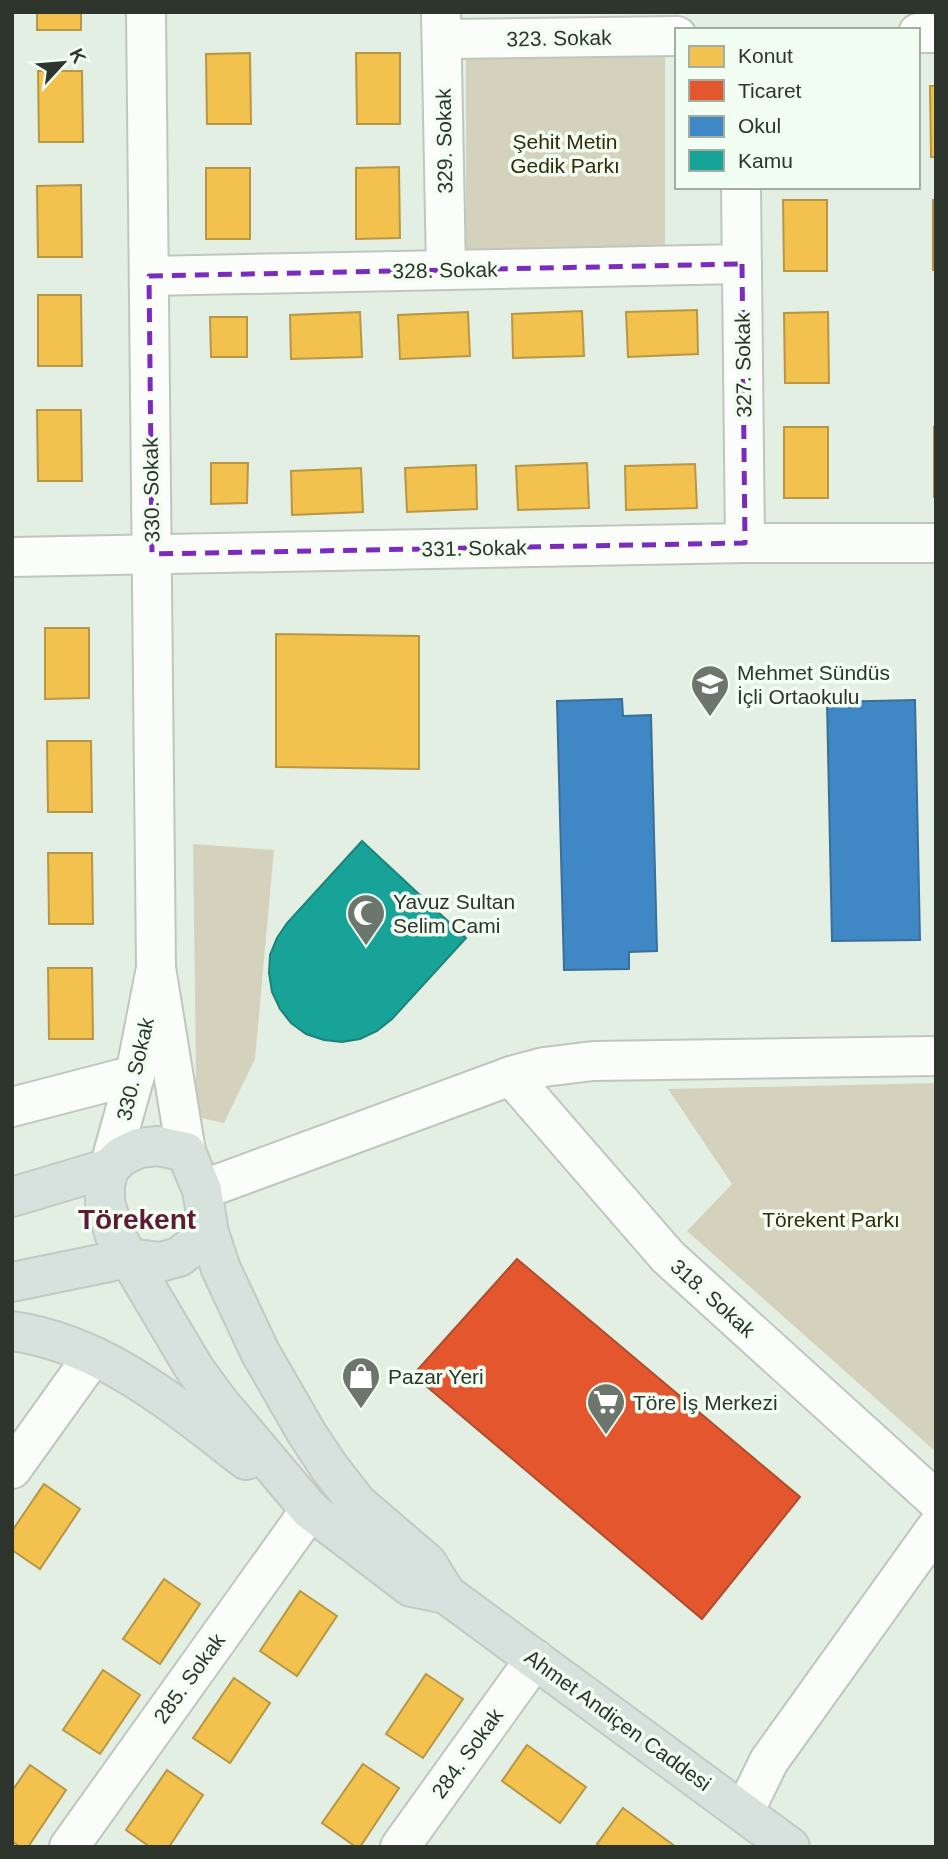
<svg xmlns="http://www.w3.org/2000/svg" width="948" height="1859" viewBox="0 0 948 1859" font-family="Helvetica,sans-serif">
  <rect width="100%" height="100%" fill="#e4efe4"/>
  <g fill="#d4d2bc">
    <path d="M466 54 665 55V251L466 250Z"/>
    <path d="M193 844 274 850 255 1059 224 1123 192 1116 196 1072Z"/>
    <path d="M936 1083V1452L687 1231 732 1184 668 1089Z"/>
  </g>
  <g fill="#f2c14e" stroke="#b79744" stroke-width="2">
    <rect x="37" y="12" width="44" height="18"/>
    <path d="M250 53 251 124H207L206 54Z"/>
    <path d="M356 53H400V124H357Z"/>
    <path d="M38 71H82L83 142H39Z"/>
    <path d="M930 86H936V157H931Z"/>
    <path d="M399 167 400 238 356 239V168Z"/>
    <rect x="206" y="168" width="44" height="71"/>
    <path d="M81 185 82 257H38L37 186Z"/>
    <path d="M783 200H827V271H784Z"/>
    <rect x="933" y="200" width="3" height="70"/>
    <path d="M38 295H81L82 366H38Z"/>
    <path d="M697 310 698 354 628 357 626 312Z"/>
    <path d="M582 311 584 356 513 358 512 314Z"/>
    <path d="M360 312 362 357 291 359 290 315Z"/>
    <path d="M468 312 470 356 400 359 398 315Z"/>
    <path d="M828 312 829 383H785L784 313Z"/>
    <path d="M210 317H247V357H211Z"/>
    <path d="M37 410H81L82 481H38Z"/>
    <rect x="784" y="427" width="44" height="71"/>
    <rect x="934" y="427" width="2" height="70"/>
    <path d="M211 463H248L247 503 211 504Z"/>
    <path d="M587 463 589 508 518 510 516 466Z"/>
    <path d="M695 464 697 508 626 510 625 466Z"/>
    <path d="M476 465 477 509 407 512 405 468Z"/>
    <path d="M361 468 363 512 292 515 291 471Z"/>
    <path d="M45 628H89V698L45 699Z"/>
    <path d="M276 634 419 636V769L276 767Z"/>
    <path d="M47 741H91L92 812H48Z"/>
    <path d="M48 853H92L93 924H49Z"/>
    <path d="M48 968H92L93 1039H49Z"/>
    <path d="M44 1484 80 1509 40 1569 12 1550V1531Z"/>
    <path d="M164 1579 200 1604 160 1664 123 1639Z"/>
    <path d="M300 1591 337 1616 297 1676 260 1651Z"/>
    <path d="M103 1670 140 1695 100 1754 63 1730Z"/>
    <path d="M426 1674 463 1699 423 1758 386 1734Z"/>
    <path d="M234 1678 270 1703 230 1763 193 1738Z"/>
    <path d="M527 1745 586 1787 560 1823 502 1781Z"/>
    <path d="M363 1764 399 1788 360 1847H356L322 1823Z"/>
    <path d="M30 1765 66 1790 28 1847H20L12 1841V1791Z"/>
    <path d="M167 1770 203 1795 169 1847H150L126 1830Z"/>
    <path d="M623 1808 676 1847H600L597 1844Z"/>
  </g>
  <path fill="#e4572e" stroke="#ad4d2e" stroke-width="2" d="M517 1259 800 1497 702 1619 413 1375Z"/>
  <g fill="#3f88c5" stroke="#3a6f97" stroke-width="2">
    <path d="M622 699 623 716 651 715 657 951 629 952V969L564 970 557 701Z"/>
    <path d="M915 700 920 940 832 941 827 702Z"/>
  </g>
  <path fill="#17a398" stroke="#1e8278" stroke-width="2" d="M362 841 466 938 392 1019 377 1031 360 1039 342 1042 324 1040 306 1034 291 1023 280 1009 272 992 269 973 270 955 277 938 287 923Z"/>
  <g fill="none" stroke-linecap="round" stroke-linejoin="round">
    <defs>
      <g id="minor">
        <path d="M146 12 156 968"/>
        <path d="M441 12 446 270"/>
        <path d="M918 33H936"/>
        <path d="M442 39 677 36"/>
        <path d="M741 187 745 543"/>
        <path d="M149 276 742 264"/>
        <path d="M12 557 745 543H936"/>
        <path d="M511 1076 668 1257 936 1500"/>
        <path d="M12 1107 135 1075"/>
        <path d="M109 1168 135 1075 156 968 186 1152"/>
        <path d="M202 1190 511 1076 544 1067 593 1061 936 1056"/>
        <path d="M12 1469 93 1356"/>
        <path d="M744 1812 769 1761 936 1528"/>
        <path d="M69 1847 310 1510"/>
        <path d="M400 1847 535 1659"/>
      </g>
      <g id="major">
        <path d="M12 1197 109 1168 122 1156 139 1148 158 1146 186 1152 202 1190 209 1233 221 1269 260 1352 306 1432 329 1467 357 1503 427 1563 446 1594 411 1587 310 1510 218 1401 194 1368 114 1233 105 1202V1185L109 1168"/>
        <path d="M12 1282 129 1258 160 1262 179 1257 209 1233"/>
        <path d="M12 1331C104 1344 175 1405 246 1460"/>
        <path d="M446 1594 790 1847"/>
      </g>
    </defs>
    <use href="#minor" stroke="#bec6be" stroke-width="42"/>
    <use href="#major" stroke="#c3c9c3" stroke-width="42"/>
    <use href="#minor" stroke="#fbfdfb" stroke-width="38"/>
    <use href="#major" stroke="#d7e1de" stroke-width="38"/>
  </g>
  <path fill="none" stroke="#7b2cbf" stroke-width="5" stroke-dasharray="14 9" stroke-linejoin="round" d="M742 264 745 543 152 554 149 276Z"/>
  <defs>
    <symbol id="school-pin" viewBox="-11 -11 22 30"><path d="M0 17L-7.5 6A9.5 9.5 0 1 1 7.5 6Z" fill="#6d766d" stroke="#f2fef2"/><path d="M0-5L7-2L0 1L-7-2ZM-4 1L0 2.5L4 1V4Q0 6-4 4Z" fill="#fff"/></symbol>
    <symbol id="mosque-pin" viewBox="-11 -11 22 30"><path d="M0 17L-7.5 6A9.5 9.5 0 1 1 7.5 6Z" fill="#6d766d" stroke="#f2fef2"/><path d="M3.5-4.9A6 6 0 1 0 3.5 4.9A5 5 0 1 1 3.5-4.9Z" fill="#fff"/></symbol>
    <symbol id="shop-pin" viewBox="-11 -11 22 30"><path d="M0 17L-7.5 6A9.5 9.5 0 1 1 7.5 6Z" fill="#6d766d" stroke="#f2fef2"/><path d="M-5-2.5h2.3a2.7 3.5 0 0 1 5.4 0H5L5.5 6h-11ZM-1.5-2.5h3a1.5 2.3 0 0 0-3 0Z" fill="#fff"/></symbol>
    <symbol id="supermarket-pin" viewBox="-11 -11 22 30"><path d="M0 17L-7.5 6A9.5 9.5 0 1 1 7.5 6Z" fill="#6d766d" stroke="#f2fef2"/><path d="M-6-5.5h2.5l.6 2H6L4.5 2H-2.5L-4.4-4H-6ZM-1.5 3.2a1.3 1.3 0 1 0 .1 0ZM3 3.2a1.3 1.3 0 1 0 .1 0Z" fill="#fff"/></symbol>
  </defs>
  <g fill-rule="evenodd">
    <use href="#school-pin" x="688" y="662" width="44" height="60"/>
    <use href="#mosque-pin" x="344" y="891" width="44" height="60"/>
    <use href="#shop-pin" x="339" y="1354" width="44" height="60"/>
    <use href="#supermarket-pin" x="584" y="1380" width="44" height="60"/>
  </g>
  <g text-anchor="middle" dominant-baseline="central" stroke-width="7" stroke-linejoin="round" paint-order="stroke">
    <g font-size="21" fill="#2d352d" stroke="#f2fef2">
      <text transform="translate(559 38) rotate(-1)">323. Sokak</text>
      <text transform="translate(444 141) rotate(-91)">329. Sokak</text>
      <text transform="translate(445 270) rotate(-1)">328. Sokak</text>
      <text transform="translate(743 365) rotate(-91)">327. Sokak</text>
      <text transform="translate(151 490) rotate(-91)">330. Sokak</text>
      <text transform="translate(474 548) rotate(-1)">331. Sokak</text>
      <text transform="translate(135 1069) rotate(-77)">330. Sokak</text>
      <text transform="translate(713 1298) rotate(42)">318. Sokak</text>
      <text transform="translate(189 1678) rotate(-54)">285. Sokak</text>
      <text transform="translate(618 1720) rotate(36)">Ahmet Andiçen Caddesi</text>
      <text transform="translate(467 1753) rotate(-54)">284. Sokak</text>
    </g>
    <g font-size="21" fill="#362907" stroke="#f2fef2">
      <text x="565" y="141">Şehit Metin<tspan x="565" dy="24">Gedik Parkı</tspan></text>
      <text x="831" y="1219">Törekent Parkı</text>
    </g>
    <g font-size="21" fill="#2d352d" stroke="#f2fef2" text-anchor="start">
      <text x="737" y="672">Mehmet Sündüs<tspan x="737" dy="24">İçli Ortaokulu</tspan></text>
      <text x="393" y="901">Yavuz Sultan<tspan x="393" dy="24">Selim Cami</tspan></text>
      <text x="388" y="1376">Pazar Yeri</text>
      <text x="633" y="1402">Töre İş Merkezi</text>
    </g>
    <g font-size="28" font-weight="bold" fill="#5e1b36" stroke="#f2fef2">
      <text x="137" y="1219">Törekent</text>
    </g>
  </g>
  <rect width="948" height="1859" fill="none" stroke="#2d352d" stroke-width="28"/>
  <rect x="675" y="28" width="245" height="161" fill="#f2fef2" stroke="#a3aea3" stroke-width="2"/>
  <rect x="689" y="46" width="35" height="21" fill="#f2c14e" stroke="#a3aea3" stroke-width="2"/>
  <text x="738" y="63" font-size="21" fill="#2d352d">Konut</text>
  <rect x="689" y="80" width="35" height="21" fill="#e4572e" stroke="#a3aea3" stroke-width="2"/>
  <text x="738" y="98" font-size="21" fill="#2d352d">Ticaret</text>
  <rect x="689" y="116" width="35" height="21" fill="#3f88c5" stroke="#a3aea3" stroke-width="2"/>
  <text x="738" y="133" font-size="21" fill="#2d352d">Okul</text>
  <rect x="689" y="150" width="35" height="21" fill="#17a398" stroke="#a3aea3" stroke-width="2"/>
  <text x="738" y="168" font-size="21" fill="#2d352d">Kamu</text>
  <g transform="translate(63 63) rotate(64)" stroke="#f2fef2" stroke-width="5" paint-order="stroke">
  <path d="M0-5L12 26L0 18L-12 26Z" fill="#2d352d"/>
  <text y="-10" font-size="19" font-weight="bold" text-anchor="middle" fill="#2d352d">K</text>
  </g>
</svg>
